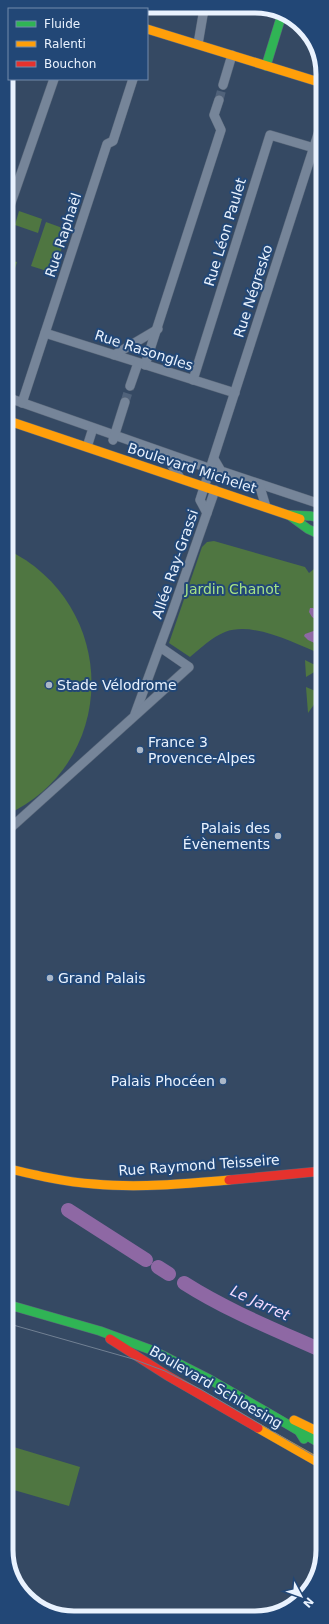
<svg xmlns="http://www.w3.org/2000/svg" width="329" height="1624" viewBox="0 0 329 1624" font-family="'DejaVu Sans',sans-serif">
  <rect width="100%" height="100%" fill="#354963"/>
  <g fill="#4f7641">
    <path d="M19 211 42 219 38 233 15 225Z"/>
    <path d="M46 222 68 230 53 273 31 266Z"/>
    <path d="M6 259 17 262 6 296Z"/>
    <path d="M214 541 305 567 309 573 314 569 323 572V655C296 644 254 621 225 632 212 637 201 648 190 657L169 643 202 547 207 542Z"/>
    <path d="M6 549C119 603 121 762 6 815Z"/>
    <path d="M305 660 313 664 323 665V670L316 671 306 677Z"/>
    <path d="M306 687 320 693 318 699 308 713Z"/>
    <path d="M314 1185H323V1287Z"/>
    <path d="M7 1445 80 1467 69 1506 7 1488Z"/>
  </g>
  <path fill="#8e68a4" d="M310 608H313L323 617V647L308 640 304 636 305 634 319 629 318 621 312 617 309 612Z"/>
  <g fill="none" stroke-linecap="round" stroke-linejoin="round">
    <g stroke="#8e68a4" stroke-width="14">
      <path d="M68 1210 146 1260"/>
      <path d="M158 1267 169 1274"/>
      <path d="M184 1283C228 1311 276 1330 323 1351"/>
    </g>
    <g stroke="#50627a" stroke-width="9" stroke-dasharray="9 4.5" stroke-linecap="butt">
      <path d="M219 100 223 85"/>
      <path d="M125 402 130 386"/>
    </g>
    <defs>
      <g id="street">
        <path d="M198 44 204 9"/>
        <path d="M223 85 232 55"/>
        <path d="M6 217 54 79"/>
        <path d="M45 333 235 393"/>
        <path d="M114 355 158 329"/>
        <path d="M145 365 221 130 214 115 219 100"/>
        <path d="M193 380 270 135 314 148"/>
        <path d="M130 386 138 363"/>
        <path d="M6 397 211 469"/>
        <path d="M22 403 107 144 113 141 133 79"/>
        <path d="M113 440 125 402"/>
        <path d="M87 447 93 428"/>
        <path d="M164 453 180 478"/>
        <path d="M214 459 221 471 323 505"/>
        <path d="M259 484 266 507"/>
        <path d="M207 513 200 500 322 122"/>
        <path d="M135 714 172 613 215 490"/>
        <path d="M6 832 189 667 160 647"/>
      </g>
      <g id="fast">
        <path d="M266 66 282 14"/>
        <path d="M289 515 308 529 323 536"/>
        <path d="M289 515 311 516 323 519"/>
        <path d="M6 1304 100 1331 154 1351 209 1379 263 1410 299 1431 304 1439"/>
        <path d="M299 1431 323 1445"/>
      </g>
      <g id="slow">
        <path d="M147 29 322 83"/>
        <path d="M6 420 300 519"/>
        <path d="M6 1168C35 1175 64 1182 94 1184 138 1188 184 1184 229 1180"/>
        <path d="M294 1420 323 1434"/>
        <path d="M258 1428 323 1465"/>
      </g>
      <g id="jam">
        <path d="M229 1180 323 1171"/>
        <path d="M110 1339 168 1376 258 1428"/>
      </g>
    </defs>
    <use href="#street" stroke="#586679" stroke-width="10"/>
    <use href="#fast" stroke="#586679" stroke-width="10"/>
    <use href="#slow" stroke="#586679" stroke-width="10"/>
    <use href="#jam" stroke="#586679" stroke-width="10"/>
    <use href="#street" stroke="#768599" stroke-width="9"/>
    <use href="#fast" stroke="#30b455" stroke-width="9"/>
    <use href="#slow" stroke="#ff9f0a" stroke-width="9"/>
    <use href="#jam" stroke="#e5322d" stroke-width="9"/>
    <path stroke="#718093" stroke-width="1" d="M6 1323 133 1359 165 1371 202 1390 323 1461"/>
  </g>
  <g fill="#aab7c8" stroke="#224776" stroke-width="1.5">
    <circle cx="49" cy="685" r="4"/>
    <circle cx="140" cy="750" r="4"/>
    <circle cx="278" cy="836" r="4"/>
    <circle cx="50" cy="978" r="4"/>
    <circle cx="223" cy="1081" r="4"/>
  </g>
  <g text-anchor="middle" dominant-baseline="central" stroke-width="4" stroke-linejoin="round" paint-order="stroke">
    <g font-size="14" fill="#e9f2fe" stroke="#224776">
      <text transform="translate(225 232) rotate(-73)">Rue Léon Paulet</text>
      <text transform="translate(63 235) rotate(-72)">Rue Raphaël</text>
      <text transform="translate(253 291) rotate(-72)">Rue Négresko</text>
      <text transform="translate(144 350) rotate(18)">Rue Rasongles</text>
      <text transform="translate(192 468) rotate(18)">Boulevard Michelet</text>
      <text transform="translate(175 564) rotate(-71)">Allée Ray-Grassi</text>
      <text transform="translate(199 1165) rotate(-4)">Rue Raymond Teisseire</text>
      <text transform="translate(216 1387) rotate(30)">Boulevard Schloesing</text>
    </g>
    <g font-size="14" fill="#a5e185" stroke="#224776">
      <text x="232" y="589">Jardin Chanot</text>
    </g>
    <g font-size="14" fill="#e9f2fe" stroke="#224776" text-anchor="start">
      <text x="57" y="685">Stade Vélodrome</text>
      <text x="148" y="742">France 3<tspan x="148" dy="16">Provence-Alpes</tspan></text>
      <text x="270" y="828" text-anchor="end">Palais des<tspan x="270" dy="16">Évènements</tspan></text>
      <text x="58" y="978">Grand Palais</text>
      <text x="215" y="1081" text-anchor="end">Palais Phocéen</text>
    </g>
    <g font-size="15" font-style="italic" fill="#f3dafe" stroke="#224776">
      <text transform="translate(260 1303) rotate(25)">Le Jarret</text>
    </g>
  </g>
  <path d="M0 0H329V1624H0ZM74 13H255A61 61 0 0 1 316 74V1550A61 61 0 0 1 255 1611H74A61 61 0 0 1 13 1550V74A61 61 0 0 1 74 13Z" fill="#224776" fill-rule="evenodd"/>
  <path fill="none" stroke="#e9f2fe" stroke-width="5" d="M74 13H255A61 61 0 0 1 316 74V1550A61 61 0 0 1 255 1611H74A61 61 0 0 1 13 1550V74A61 61 0 0 1 74 13Z"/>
  <rect x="8" y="8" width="140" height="72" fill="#224776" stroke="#728bac"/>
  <rect x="16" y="21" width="20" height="6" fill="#30b455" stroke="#728bac"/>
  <text x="44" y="28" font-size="12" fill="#e9f2fe">Fluide</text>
  <rect x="16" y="41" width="20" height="6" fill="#ff9f0a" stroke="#728bac"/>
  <text x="44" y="48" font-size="12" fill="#e9f2fe">Ralenti</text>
  <rect x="16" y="61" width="20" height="6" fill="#e5322d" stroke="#728bac"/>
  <text x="44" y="68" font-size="12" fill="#e9f2fe">Bouchon</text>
  <g transform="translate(301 1596) rotate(131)" stroke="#224776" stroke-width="3" paint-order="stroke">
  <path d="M0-3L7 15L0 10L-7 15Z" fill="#e9f2fe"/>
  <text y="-6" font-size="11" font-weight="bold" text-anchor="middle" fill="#e9f2fe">N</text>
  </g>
</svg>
